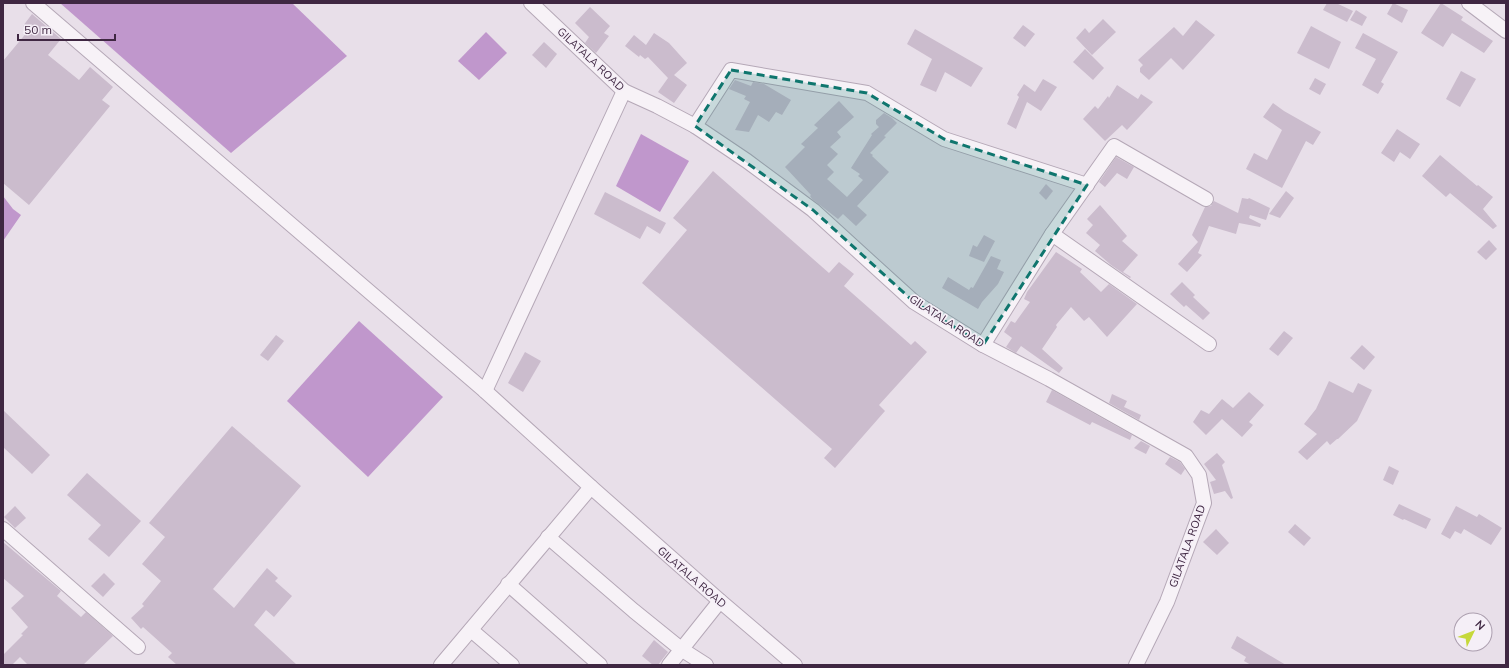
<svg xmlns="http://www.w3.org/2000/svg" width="1509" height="668" viewBox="0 0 1509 668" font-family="Mulish,sans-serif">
  <rect width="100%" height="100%" fill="#e8dfe9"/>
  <g fill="#c097cc">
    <path d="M60 3H292L347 56 231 153Z"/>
    <path d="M486 32 507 53 479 80 458 61Z"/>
    <path d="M641 134 689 161 660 212 616 186Z"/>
    <path d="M3 196 13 209 21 215 3 241Z"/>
    <path d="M359 321 443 397 368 477 287 401Z"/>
  </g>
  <g fill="#cbbccd">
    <path d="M1327 3H1336L1353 11 1347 22 1323 10Z"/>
    <path d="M1393 3 1408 10 1402 23 1387 14Z"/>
    <path d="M1441 3 1463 17 1461 20 1493 41 1484 53 1452 33 1443 47 1421 33Z"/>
    <path d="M590 7 610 26 604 33 609 36 596 53 585 43 589 37 575 23Z"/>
    <path d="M1356 10 1367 17 1362 26 1350 20Z"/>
    <path d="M32 14 61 39 48 55 79 80 90 67 113 87 102 100 110 106 29 205 3 183V61L28 31 23 26Z"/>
    <path d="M1103 19 1116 32 1092 55 1076 38 1085 28 1089 33Z"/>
    <path d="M1196 20 1215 35 1183 70 1171 58 1149 80 1140 72V68L1143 65 1138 60 1174 27 1183 36Z"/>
    <path d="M1023 25 1035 34 1025 47 1013 38Z"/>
    <path d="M1311 26 1341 42 1329 69 1297 53Z"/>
    <path d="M915 29 983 68 971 87 945 72 936 92 920 85 932 59 907 44Z"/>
    <path d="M654 33 669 43 687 63 674 75 687 85 674 103 658 92 668 78 648 57 645 59 640 55 639 57 625 46 634 35 646 45Z"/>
    <path d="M1363 33 1398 52 1381 82 1384 84 1378 94 1362 85 1376 59 1355 48Z"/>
    <path d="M544 42 557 54 546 68 532 55Z"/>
    <path d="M1085 49 1104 68 1093 80 1073 62Z"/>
    <path d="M1461 71 1476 79 1460 107 1446 99Z"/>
    <path d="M1315 78 1326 84 1320 95 1309 89Z"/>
    <path d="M1043 79 1057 87 1041 111 1027 102 1016 129 1007 124 1019 97 1017 95 1024 84 1035 92Z"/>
    <path d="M735 80 751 86 753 82 764 84 791 100 782 115 776 112 769 122 758 115 749 132 735 130 750 102 744 99 746 96 729 89Z"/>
    <path d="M1117 85 1138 99 1141 94 1153 102 1127 130 1122 125 1105 141 1083 119 1095 106 1098 109 1108 96 1109 98Z"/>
    <path d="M839 101 854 117 837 132 841 137 830 147 838 154 827 165 834 172 827 179 847 197 863 180 858 176 860 174 851 168 872 135 871 134 879 127 876 124V120L884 113 892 118 897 123 884 136 886 137 870 153 873 155 872 156 889 172 857 206 867 215 856 226 843 214 838 219 812 199 810 196 811 195 785 167 805 147 801 144 818 128 814 125Z"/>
    <path d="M1273 103 1284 111 1321 132 1313 145 1306 141 1282 188 1246 169 1254 153 1267 160 1282 130 1263 117Z"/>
    <path d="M1397 129 1420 144 1410 159 1400 152 1394 162 1381 153Z"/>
    <path d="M1440 155 1477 186 1478 185 1493 197 1483 209 1497 226 1493 229 1450 193 1446 197 1422 176Z"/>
    <path d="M1116 157 1134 167 1127 179 1117 173 1105 187 1099 182Z"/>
    <path d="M713 171 829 273 839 262 854 274 844 286 911 345 915 341 927 352 879 405 885 411 835 468 824 458 832 449 642 283 687 230 673 218Z"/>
    <path d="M1046 184 1053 191 1046 200 1039 193Z"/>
    <path d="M1286 191 1294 198 1280 218 1269 214Z"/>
    <path d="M605 192 666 223 660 234 647 226 640 239 594 214Z"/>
    <path d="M1242 198 1248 199 1249 198 1270 208 1266 220 1250 215 1249 218 1261 224 1260 227 1239 223 1236 234 1209 226 1198 253 1202 255 1187 272 1178 264 1198 242 1192 235 1205 207 1211 206 1214 201 1238 213Z"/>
    <path d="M1100 205 1127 236 1122 241 1138 255 1123 272 1131 277 1130 278 1111 265 1095 251 1100 245 1086 233 1093 225 1087 219Z"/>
    <path d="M984 235 995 241 984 262 969 256 973 245 977 247Z"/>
    <path d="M1489 240 1497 249 1486 260 1477 252Z"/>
    <path d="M1056 252 1082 269 1080 272 1101 292 1109 284 1137 304 1107 337 1089 317 1084 321 1071 307 1056 325 1057 327 1042 349 1063 368 1059 373 1021 346 1016 353 1006 347 1012 338 1004 332 1011 321 1015 323 1030 302 1024 299 1027 292Z"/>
    <path d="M991 256 1001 260 997 269 1004 272 998 284 982 302 978 309 942 288 948 277 969 290 971 287 973 288Z"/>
    <path d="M1182 282 1195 295 1193 297 1210 313 1203 320 1186 305 1184 307 1170 294Z"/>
    <path d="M1284 331 1293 338 1278 356 1269 349Z"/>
    <path d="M276 335 284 341 268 361 260 355Z"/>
    <path d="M1362 345 1375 357 1364 370 1350 358Z"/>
    <path d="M525 352 541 361 523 392 508 383Z"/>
    <path d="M1329 381 1353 393 1358 383 1372 390 1357 421 1338 439H1337L1330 445 1327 441 1307 460 1298 452 1317 434 1304 424 1316 409Z"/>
    <path d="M1052 390 1132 435 1130 440 1092 422 1090 425 1046 402Z"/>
    <path d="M1249 392 1264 405 1249 422 1253 425 1242 437 1222 419 1206 435 1193 422 1201 410 1209 414 1222 399 1233 408Z"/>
    <path d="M1112 394 1127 401 1124 407 1141 415 1139 420 1109 403Z"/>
    <path d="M3 410 50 455 32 474 3 447Z"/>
    <path d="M232 426 301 486 213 589 234 608 267 568 278 578 275 581 292 596 274 617 266 610 254 625 297 665H177L168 657 172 653 143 627 141 629 131 618 144 606 142 604 161 581 142 564 165 537 149 523Z"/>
    <path d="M1141 441 1150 446 1146 454 1134 448Z"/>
    <path d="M1217 453 1225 462 1222 465 1233 498 1231 499 1225 491 1214 494 1210 482 1216 480 1204 464Z"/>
    <path d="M1170 457 1180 462 1185 469 1181 475 1165 464Z"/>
    <path d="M1389 466 1399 471 1393 485 1383 480Z"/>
    <path d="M87 473 141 521 109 557 88 539 101 525 67 495Z"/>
    <path d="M1399 504 1431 519 1426 529 1404 519 1403 520 1393 515Z"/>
    <path d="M15 506 26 518 15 528 4 517Z"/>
    <path d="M1456 506 1477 517 1479 514 1502 528 1491 545 1464 529 1461 534 1455 531 1450 539 1441 534Z"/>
    <path d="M1295 524 1311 538 1304 546 1288 532Z"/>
    <path d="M1216 529 1229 543 1217 555 1203 542Z"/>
    <path d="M3 542 61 591 57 596 81 617 86 612 113 636 83 665H28L20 657 12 665H3V655L23 635 21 634 28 627 11 608 24 596 3 578Z"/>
    <path d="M104 573 115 584 103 597 91 586Z"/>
    <path d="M1237 636 1286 665H1251L1244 661 1246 657 1231 648Z"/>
    <path d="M654 640 668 652 658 665H653L642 656Z"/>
  </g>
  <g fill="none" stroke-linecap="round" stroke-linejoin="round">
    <defs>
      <g id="street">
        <path d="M33 3 485 391 591 487 441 665"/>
        <path d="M531 3 624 91 657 106 695 126 747 161 813 210 914 302 983 345 1049 379 1186 456 1199 475 1204 503 1167 602 1136 665"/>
        <path d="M1469 3 1506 31"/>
        <path d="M695 126 731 70 867 93 944 139 1087 185"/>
        <path d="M1052 234 1114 146 1206 199"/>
        <path d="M983 345 1052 234 1209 344"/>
        <path d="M485 391 624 91"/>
        <path d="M591 487 720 601 795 665"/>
        <path d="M3 529 138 647"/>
        <path d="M548 537 634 611 681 649 706 665"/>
        <path d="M508 584 600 665"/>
        <path d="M471 630 512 665"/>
        <path d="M669 665 720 601"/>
      </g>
    </defs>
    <use href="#street" stroke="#b5a8b7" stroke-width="16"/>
    <use href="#street" stroke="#f7f2f7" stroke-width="14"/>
  </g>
  <path fill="#0f766e" fill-opacity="0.2" stroke="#0f766e" stroke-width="3" stroke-dasharray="8 5" stroke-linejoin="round" d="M731 70 867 93 944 139 1087 185 983 345 914 302 813 210 695 126Z"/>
  <g text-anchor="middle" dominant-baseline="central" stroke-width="3.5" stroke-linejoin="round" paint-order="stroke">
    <g font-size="11" fill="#3f2742" stroke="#f5eff7">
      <text transform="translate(591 59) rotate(43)">GILATALA ROAD</text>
      <text transform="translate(947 321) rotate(33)">GILATALA ROAD</text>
      <text transform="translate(1187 546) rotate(-70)">GILATALA ROAD</text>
      <text transform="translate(692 577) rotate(41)">GILATALA ROAD</text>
    </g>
  </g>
  <rect width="1509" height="668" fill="none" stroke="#3f2742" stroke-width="8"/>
  <g transform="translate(1473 632) rotate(47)"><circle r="19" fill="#f5eff7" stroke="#ac9faf"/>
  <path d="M0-3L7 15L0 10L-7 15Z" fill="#c6d83b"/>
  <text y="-6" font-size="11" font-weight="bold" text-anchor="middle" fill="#3f2742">N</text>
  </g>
  <path d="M18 34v6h97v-6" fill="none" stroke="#3f2742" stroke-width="2"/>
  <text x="24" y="34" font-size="12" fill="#3f2742" stroke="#f5eff7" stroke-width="3" paint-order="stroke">50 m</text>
</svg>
